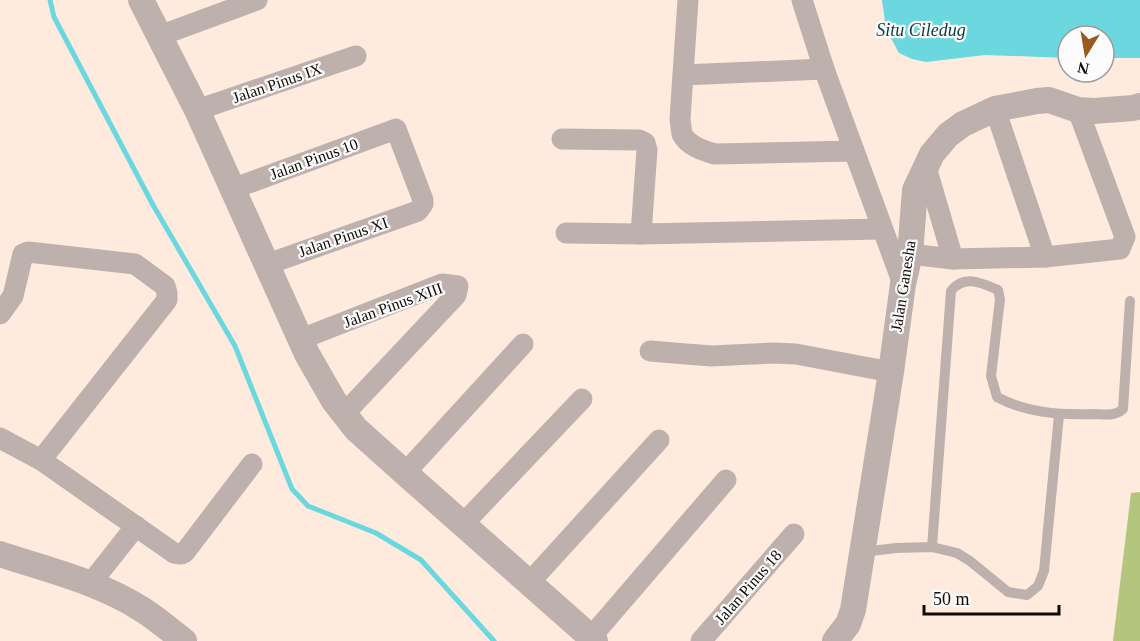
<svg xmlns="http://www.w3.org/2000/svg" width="1140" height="641" viewBox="0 0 1140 641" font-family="Georgia,serif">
  <rect width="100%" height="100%" fill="#ffebde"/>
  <path fill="#b4c57e" d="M1140 492V641H1113L1131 493Z"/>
  <path fill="#6bd8df" d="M882 0H1140V58H1104V36H1068V58L985 55 926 62 912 59 899 53 886 29Z"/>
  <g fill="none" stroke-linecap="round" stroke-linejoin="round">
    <path stroke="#6bd8df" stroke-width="5" d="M50 0 54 17 153 205 235 346 292 489 308 506 376 533 421 560 494 641"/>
    <g stroke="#bdb0ad" stroke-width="10">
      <path d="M932 547 951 291C964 274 982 283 998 290L1000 299 991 376 997 397C1027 413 1059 415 1092 414 1103 414 1115 417 1123 409L1130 301"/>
      <path d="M863 552 896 548 932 547 957 553 970 561 1008 592 1027 595 1038 586 1044 571 1059 415"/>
    </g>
    <g stroke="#bdb0ad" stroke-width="21">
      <path d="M688 0 680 119C681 124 681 130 682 134 688 146 704 151 715 154L854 151"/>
      <path d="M802 0 824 69 903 284"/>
      <path d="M159 36 257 0"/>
      <path d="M683 75 824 69"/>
      <path d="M995 109 1045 257"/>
      <path d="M197 110 356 56"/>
      <path d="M562 139 639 140 645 143 647 150 641 234"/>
      <path d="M926 167 953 259 1045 257 1120 249 1125 237 1078 110"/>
      <path d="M232 189 396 129 423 200V204L418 211 268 264"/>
      <path d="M566 233 641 234 881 229"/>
      <path d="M910 254 953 259"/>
      <path d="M0 314 13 296 23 254 28 252 135 264 165 286 167 293V300L41 460"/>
      <path d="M301 339 442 284 458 286 456 295 344 414"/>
      <path d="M650 351 711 356 773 353 796 354 891 372"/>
      <path d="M0 438 41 460 174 553 181 554 185 552 252 464"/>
      <path d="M405 473 523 344"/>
      <path d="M463 524 582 399"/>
      <path d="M91 583 136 526"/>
      <path d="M529 583 659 440"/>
      <path d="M591 637 726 480"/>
      <path d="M701 641 794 534"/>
    </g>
    <g stroke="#bdb0ad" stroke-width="26">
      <path d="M141 0 197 110 307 354 334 401 356 429 405 473 595 641"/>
      <path d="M0 554C48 570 100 582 143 610 157 619 170 630 184 641"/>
      <path d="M835 641 848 624 853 610 891 372 903 284 910 254 915 190 932 154 948 135 963 124 995 109 1037 101 1049 100 1078 110 1094 111 1133 108 1140 106"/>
    </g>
  </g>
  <g text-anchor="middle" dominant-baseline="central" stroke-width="4.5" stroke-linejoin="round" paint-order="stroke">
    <g font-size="16" fill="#110a05" stroke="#fcfcfc">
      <text transform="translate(277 83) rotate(-19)">Jalan Pinus IX</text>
      <text transform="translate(314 159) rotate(-20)">Jalan Pinus 10</text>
      <text transform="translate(343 237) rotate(-19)">Jalan Pinus XI</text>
      <text transform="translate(903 286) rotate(-81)">Jalan Ganesha</text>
      <text transform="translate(393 305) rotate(-20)">Jalan Pinus XIII</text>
      <text transform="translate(748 587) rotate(-49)">Jalan Pinus 18</text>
    </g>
    <g font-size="18" font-style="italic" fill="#083d40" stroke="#fcfcfc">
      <text x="921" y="30">Situ Ciledug</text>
    </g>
  </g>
  <g transform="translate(1086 54) rotate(191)"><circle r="28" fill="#fcfcfc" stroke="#9e9b99" stroke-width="1.5"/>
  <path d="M0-4.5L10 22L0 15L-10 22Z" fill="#995921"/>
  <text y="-9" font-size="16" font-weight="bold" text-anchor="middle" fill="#110a05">N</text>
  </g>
  <path d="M924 605v9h135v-9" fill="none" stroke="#110a05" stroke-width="3"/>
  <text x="933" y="605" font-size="18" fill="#110a05" stroke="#fcfcfc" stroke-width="4.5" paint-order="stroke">50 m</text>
</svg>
